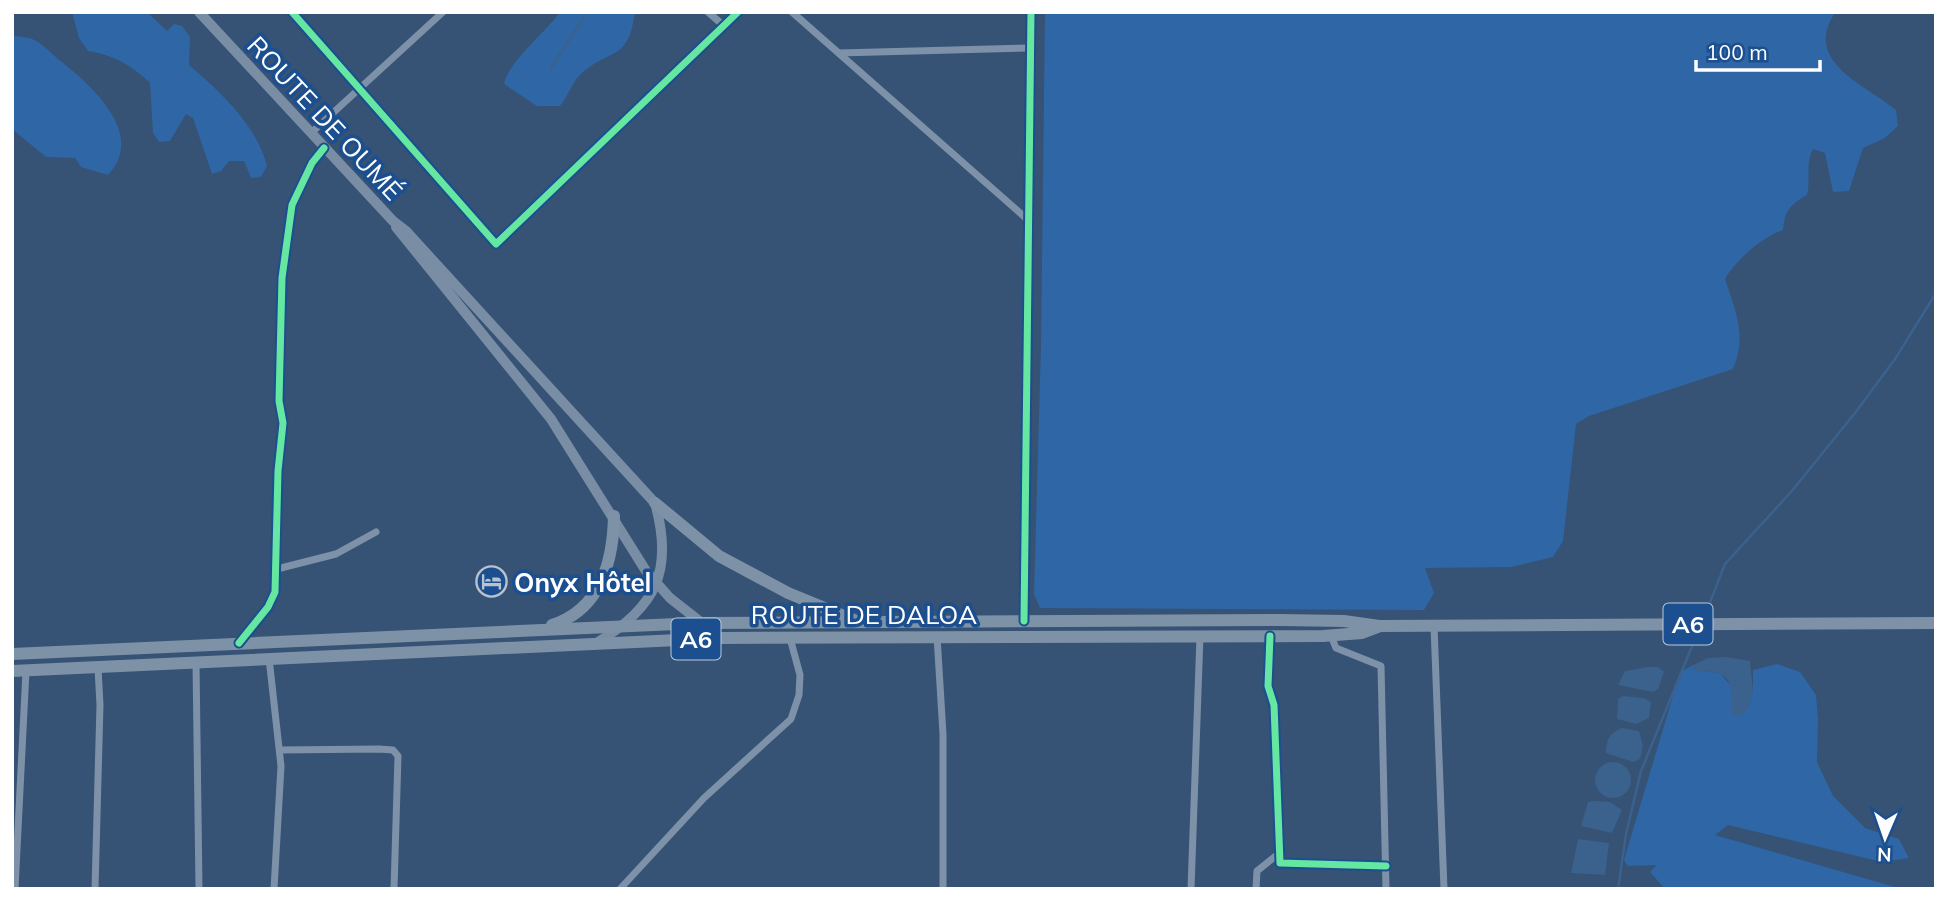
<svg xmlns="http://www.w3.org/2000/svg" width="1948" height="901" viewBox="0 0 1948 901" font-family="Mulish,sans-serif">
  <rect width="100%" height="100%" fill="#365274"/>
  <g fill="#2f66a5">
    <path d="M72 12H147L167 31 174 24 182 26 190 37 189 65C219 90 258 127 267 166L261 177 251 178 244 161H229L221 171 212 174 193 118 186 114 170 141 159 142 153 133 150 83C131 65 114 55 88 51L79 38Z"/>
    <path d="M560 12H635C628 63 611 47 581 74 572 82 568 97 560 106H537L504 84C508 62 545 33 560 12Z"/>
    <path d="M1045 12H1855L1835 13C1802 62 1866 85 1896 110L1898 126 1885 138 1863 148 1849 191 1833 192 1825 153 1813 149C1805 164 1811 179 1807 195 1790 205 1785 210 1783 230 1762 237 1736 260 1725 279 1736 313 1747 335 1733 369L1589 416 1576 424 1563 541 1553 557 1511 567 1425 568 1434 593 1424 610 1040 608 1034 594 1041 346Z"/>
    <path d="M16 36C21 37 28 37 32 39 41 42 51 53 58 59 89 83 148 134 108 175L81 167 75 158 46 157 12 129V37Z"/>
    <path d="M1777 664 1800 672 1816 695 1818 719 1817 762 1833 796 1865 828 1899 839 1909 858 1882 862 1728 825 1715 835 1902 889H1665L1650 872 1657 865 1628 866 1624 860 1680 672 1693 665 1694 670 1720 673 1732 687V715L1753 691V670Z"/>
  </g>
  <g fill="#3b618d">
    <path d="M1726 657 1750 661 1753 691 1749 708 1741 715H1732C1731 700 1736 679 1718 673 1710 671 1703 673 1694 670L1693 665 1708 658Z"/>
    <path d="M1648 667H1658L1664 672 1658 689 1653 692 1618 685 1625 671Z"/>
    <path d="M1623 696 1644 698 1651 702 1649 718 1636 724 1617 719 1618 699Z"/>
    <path d="M1622 728 1639 731 1643 746 1640 759 1633 762 1606 753C1606 740 1609 733 1622 728Z"/>
    <circle cx="1613" cy="780" r="18"/>
    <path d="M1595 801 1610 802 1622 810 1612 833 1581 826 1588 802Z"/>
    <path d="M1578 839 1609 843 1605 875 1571 873Z"/>
  </g>
  <g fill="none" stroke-linecap="round" stroke-linejoin="round">
    <g stroke="#3b618d" stroke-width="2.5">
      <path d="M551 68 587 12"/>
      <path d="M1703 620 1725 564 1791 492 1855 413 1895 359 1936 293"/>
      <path d="M1618 889 1626 834 1641 771 1699 629"/>
    </g>
    <g stroke="#7d92a8" stroke-width="7">
      <path d="M292 12 496 244 738 12"/>
      <path d="M708 12 724 26"/>
      <path d="M792 12 1028 220"/>
      <path d="M839 53 1030 48"/>
      <path d="M311 133 443 12"/>
      <path d="M277 569 336 554 376 532"/>
      <path d="M1024 621 1031 12"/>
      <path d="M1434 626 1444 889"/>
      <path d="M937 636 943 734V889"/>
      <path d="M1270 636 1268 686 1274 705 1280 863 1386 866"/>
      <path d="M1331 636 1336 648 1381 666 1386 889"/>
      <path d="M239 643 268 607 275 592 278 471 283 423 279 401 282 278 292 205 312 163 324 148"/>
      <path d="M269 658 281 766 274 889"/>
      <path d="M196 662 199 889"/>
      <path d="M280 750 379 749 393 750 398 756 394 889"/>
      <path d="M15 889 26 671"/>
      <path d="M95 889 100 705 98 668"/>
      <path d="M620 889 704 798 791 719 799 695 800 675 790 638"/>
      <path d="M1191 889 1200 636"/>
      <path d="M1256 889 1257 871 1277 855"/>
    </g>
    <g stroke="#798da4" stroke-width="10">
      <path d="M199 12 393 221 406 231 655 503C674 571 656 607 598 642"/>
      <path d="M396 227 551 419 646 571 670 598 721 638"/>
    </g>
    <g stroke="#7e92a7" stroke-width="12">
      <path d="M655 503 719 556 788 593 854 620"/>
      <path d="M552 625C601 609 613 562 614 516"/>
      <path d="M12 654 699 623 1280 620 1344 621 1379 626 1936 623"/>
      <path d="M12 671 721 638 1323 636 1362 633 1378 627"/>
    </g>
    <defs>
      <g id="cycleway">
        <path d="M292 12 496 244 738 12"/>
        <path d="M1024 621 1031 12"/>
        <path d="M1270 636 1268 686 1274 705 1280 863 1386 866"/>
        <path d="M239 643 268 607 275 592 278 471 283 423 279 401 282 278 292 205 312 163 324 148"/>
      </g>
    </defs>
    <use href="#cycleway" stroke="#1b4f8f" stroke-width="11"/>
    <use href="#cycleway" stroke="#66e7a1" stroke-width="7"/>
  </g>
  <defs>
    <symbol id="hotel-ring" viewBox="-11 -11 22 22"><circle r="9.5" fill="#1b4f8f" stroke="#b9c2ce" stroke-width="1.5"/><path d="M-6-4.5h1.5V1H6V5H4.5V3h-9V5H-6ZM-4 0a1.8 1.8 0 1 1 3.6 0ZM.5 0V-2.5h3Q6-2.5 6 0Z" fill="#b9c2ce"/></symbol>
  </defs>
  <g fill-rule="evenodd">
    <use href="#hotel-ring" x="474" y="564" width="35" height="35"/>
  </g>
  <g text-anchor="middle" dominant-baseline="central" stroke-width="7" stroke-linejoin="round" paint-order="stroke">
    <g fill="#1b4f8f" stroke="#bbcadd" stroke-width="2">
      <rect x="1663.5" y="603.5" width="49" height="41" rx="5"/>
      <rect x="671.5" y="618.5" width="49" height="41" rx="5"/>
    </g>
    <g font-size="24" font-weight="bold" fill="#fff">
      <text x="1688" y="624">A6</text>
      <text x="696" y="639">A6</text>
    </g>
    <g font-size="26" fill="#fff" stroke="#1b4f8f">
      <text transform="translate(325 118) rotate(47)">ROUTE DE OUMÉ</text>
      <text x="864" y="614">ROUTE DE DALOA</text>
    </g>
    <g font-size="26" font-weight="bold" fill="#fff" stroke="#1b4f8f" text-anchor="start">
      <text x="514" y="582">Onyx Hôtel</text>
    </g>
  </g>
  <rect width="1948" height="901" fill="none" stroke="#ffffff" stroke-width="28"/>
  <g transform="translate(1885 838) rotate(182)" stroke="#1b4f8f" stroke-width="5" paint-order="stroke">
  <path d="M0-5L12 26L0 18L-12 26Z" fill="#ffffff"/>
  <text y="-10" font-size="19" font-weight="bold" text-anchor="middle" fill="#ffffff">N</text>
  </g>
  <path d="M1696 60v10h124v-10" fill="none" stroke="#ffffff" stroke-width="3.5"/>
  <text x="1706" y="60" font-size="21" fill="#ffffff" stroke="#1b4f8f" stroke-width="5" paint-order="stroke">100 m</text>
</svg>
